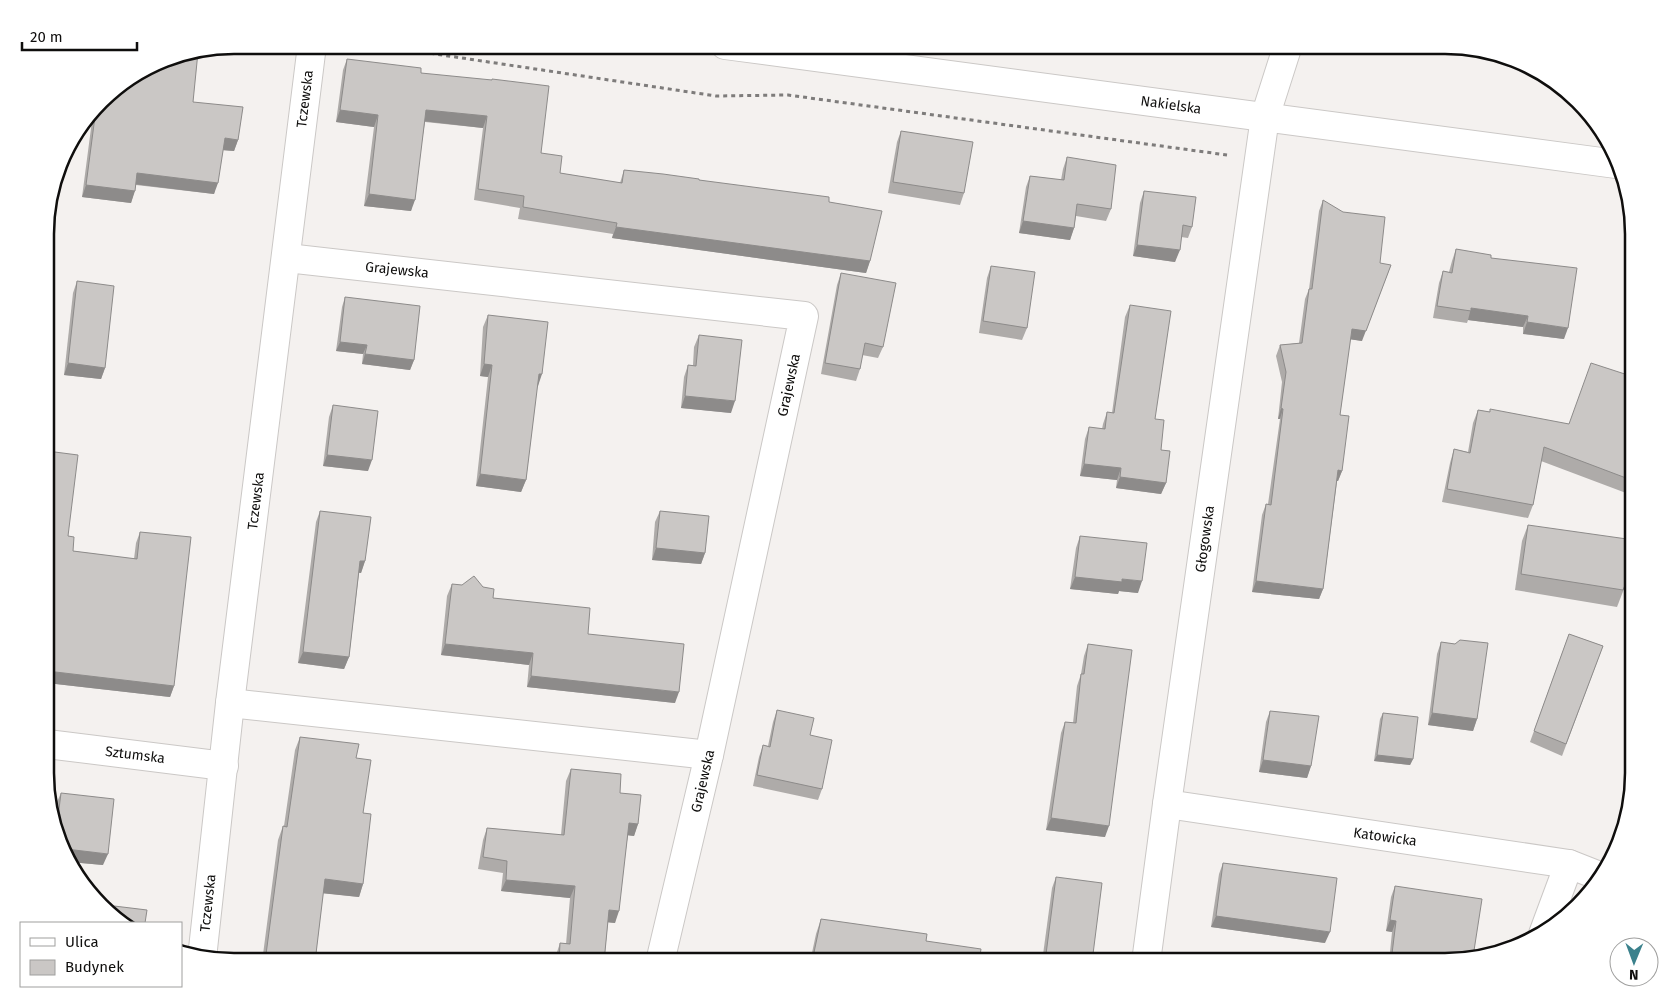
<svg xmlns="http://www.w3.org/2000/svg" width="1679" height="1007" viewBox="0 0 1679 1007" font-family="'Fira Sans',sans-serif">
  <rect width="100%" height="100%" fill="#f4f1ef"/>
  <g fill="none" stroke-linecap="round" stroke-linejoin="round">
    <defs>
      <g id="street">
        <path d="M287 258 804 316 709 755 660 962"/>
        <path d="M230 703 709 755"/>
        <path d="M47 744 224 766"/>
        <path d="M1167 804 1569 864 1602 877"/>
        <path d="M1543 934 1569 864"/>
        <path d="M202 958 230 703 312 45"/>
        <path d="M1146 962 1167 804 1265 117 1288 45"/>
      </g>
      <path id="secondary" d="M725 45 1616 164"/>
    </defs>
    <use href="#street" stroke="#cbc8c6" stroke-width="30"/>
    <use href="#secondary" stroke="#cbc8c6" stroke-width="30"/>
    <path stroke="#7e7c7b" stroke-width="3" stroke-dasharray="4 4" stroke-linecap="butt" d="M375 45 716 96 788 95 1227 155"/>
    <use href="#street" stroke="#fff" stroke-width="28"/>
    <use href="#secondary" stroke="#fff" stroke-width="28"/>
  </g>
  <g fill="#aeaba9">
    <path d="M347 59 421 73 541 153 560 173 620 183 624 170 699 180 829 202 870 261 866 273 612 238 613 234 518 219 520 208 474 200 483 128 425 122 411 211 364 206 374 127 336 122 343 70Z"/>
    <path d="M109 92 193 102 238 140 234 151 223 150 214 194 136 185 131 203 82 197 93 113Z"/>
    <path d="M901 131 964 193 960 205 888 193 897 142Z"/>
    <path d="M1067 157 1111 209 1106 221 1076 216 1074 228 1070 240 1019 233 1026 187 1030 176 1061 180 1063 169Z"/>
    <path d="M1144 191 1192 227 1188 238 1181 237 1175 262 1133 256 1140 203Z"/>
    <path d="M1323 200 1362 341 1350 339 1340 415 1342 471 1338 481H1337L1323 589 1319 599 1252 592 1262 515 1266 504H1268L1280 419H1278L1282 382 1276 356 1280 345 1299 343 1305 299 1309 289 1319 211Z"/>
    <path d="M1456 249 1491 258 1564 339 1523 334V327L1468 320 1467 323 1433 318 1439 283 1443 271 1449 272 1452 261Z"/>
    <path d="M991 266 1027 328 1022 340 979 333 987 278Z"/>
    <path d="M841 273 883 347 878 358 862 355 860 369 856 381 821 374 837 285Z"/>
    <path d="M77 281 105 368 101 379 64 375 73 293Z"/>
    <path d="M345 297 414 360 410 370 362 364 363 354 336 351 342 307Z"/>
    <path d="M1130 305 1155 419 1161 450 1166 483 1161 494 1116 488 1117 480 1080 476 1085 439 1089 427 1102 429 1103 424 1107 412 1112 413 1125 317Z"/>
    <path d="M1634 305V317L1632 316Z"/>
    <path d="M488 315 538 386H537L526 480 521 492 476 486 488 377 480 376 483 327Z"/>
    <path d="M699 335 731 413 681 408 684 377 688 365H693L694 347Z"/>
    <path d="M1634 377V496L1541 461 1533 505 1528 518 1442 502 1450 463 1454 449 1468 452 1473 423 1478 410 1569 424Z"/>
    <path d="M333 405 368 471 323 466 329 417Z"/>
    <path d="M320 511 365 561 361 573H359L349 657 344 669 298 663 316 522Z"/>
    <path d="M660 511 705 553 701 564 652 560 655 522Z"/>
    <path d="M1528 525 1634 563 1617 607 1515 590 1522 541Z"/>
    <path d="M140 532 174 686 170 697 47 683 68 536 73 551 134 559 136 543Z"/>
    <path d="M1080 536 1138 593 1119 591 1118 594 1070 589 1076 548Z"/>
    <path d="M452 584 493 598 588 634 675 703 527 687 529 665 441 655 447 596Z"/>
    <path d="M1569 634 1603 646 1562 756 1530 742Z"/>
    <path d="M1441 642 1455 644 1477 719 1473 731 1428 725 1437 654Z"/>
    <path d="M1088 644 1105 837 1046 830 1061 733 1065 722 1073 723 1077 686 1081 674 1084 656Z"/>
    <path d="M777 710 810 735 822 789 818 800 753 786 759 757 763 745 768 746 773 722Z"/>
    <path d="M1270 711 1311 766 1307 778 1259 772 1266 722Z"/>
    <path d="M1383 713 1413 759 1410 765 1374 761 1380 719Z"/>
    <path d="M300 737 356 758 363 813V884L359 897 323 893 315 962H262L278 840 283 826H284L295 750Z"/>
    <path d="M571 769 620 793 638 824 634 836 628 835 615 923 608 922 604 962H555L556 955 560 943 566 944 570 898 501 891 503 873 478 869 483 840 487 828 561 835 566 781Z"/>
    <path d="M1634 772V785L1624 817 1621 816 1628 798 1626 797Z"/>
    <path d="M61 793 103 865 70 862 55 819 56 804Z"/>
    <path d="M1223 863 1325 943 1211 927 1219 874Z"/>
    <path d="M1056 877 1092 962H1042L1052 888Z"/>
    <path d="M1395 886 1457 962H1389L1392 932 1386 931 1391 897Z"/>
    <path d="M821 919 926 941 979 962H810L816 934Z"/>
  </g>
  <g fill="#8d8b8a">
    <path d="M340 110 378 115 374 127 336 122Z"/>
    <path d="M426 110 487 116 483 128 422 121Z"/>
    <path d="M225 138 238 140 234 151 221 150Z"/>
    <path d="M137 173 218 183 214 194 133 184Z"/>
    <path d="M86 185 135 191 131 203 82 197Z"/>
    <path d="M369 194 415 200 411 211 364 206Z"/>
    <path d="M1023 221 1074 228 1070 240 1019 233Z"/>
    <path d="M616 227 870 261 866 273 612 238Z"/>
    <path d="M1137 245 1180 250 1175 262 1133 256Z"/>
    <path d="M1391 265 1362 341 1348 339 1352 329Z"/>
    <path d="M1471 308 1528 316 1523 327 1468 320Z"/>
    <path d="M1527 322 1568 328 1564 339 1523 334Z"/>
    <path d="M340 342 367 345 363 354 336 351Z"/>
    <path d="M365 354 414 360 410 370 362 364Z"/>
    <path d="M68 363 105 368 101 379 64 375Z"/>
    <path d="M484 364 492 365 488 377 480 376Z"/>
    <path d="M539 374H542L538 386 534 385Z"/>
    <path d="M685 396 735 401 731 413 681 408Z"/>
    <path d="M1281 408 1283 409 1280 419H1278Z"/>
    <path d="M327 455 372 460 368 471 323 466Z"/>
    <path d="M1084 464 1121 468 1117 480 1080 476Z"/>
    <path d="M1338 470 1342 471 1338 481H1334Z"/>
    <path d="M480 474 526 480 521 492 476 486Z"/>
    <path d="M1120 477 1166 483 1161 494 1116 488Z"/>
    <path d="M656 548 705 553 701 564 652 560Z"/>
    <path d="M360 561H365L361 573 356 572Z"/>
    <path d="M1075 577 1122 579 1142 581 1138 593 1119 591 1118 594 1070 589Z"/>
    <path d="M1256 581 1323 589 1319 599 1252 592Z"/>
    <path d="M445 644 533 653 529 665 441 655Z"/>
    <path d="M303 652 349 657 344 669 298 663Z"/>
    <path d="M47 671 174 686 170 697 47 683Z"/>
    <path d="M531 676 679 692 675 703 527 687Z"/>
    <path d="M1432 713 1477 719 1473 731 1428 725Z"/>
    <path d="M1377 755 1413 759 1410 765 1374 761Z"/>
    <path d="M1263 760 1311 766 1307 778 1259 772Z"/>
    <path d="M1051 818 1109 826 1105 837 1046 830Z"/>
    <path d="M629 823 638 824 634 836 625 835Z"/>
    <path d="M66 849 108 854 103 865 70 862Z"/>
    <path d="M325 879 363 884 359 897 320 893Z"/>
    <path d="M506 880 575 886 570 898 501 891Z"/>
    <path d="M609 910 619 911 615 923 604 922Z"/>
    <path d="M1216 916 1330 932 1325 943 1211 927Z"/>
    <path d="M1390 920 1396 921 1392 932 1386 931Z"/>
  </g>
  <g fill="#cac7c5" stroke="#8d8b8a">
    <path d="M198 52 193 102 243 107 238 140 225 138 218 183 137 173 135 191 86 185 96 109 109 92 162 59Z"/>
    <path d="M347 59 421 68V73L492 80V79L549 86 541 153 562 156 560 173 622 183 624 170 663 174 699 179V180L829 197V202L882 211 870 261 616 227 617 223 523 207 524 196 478 189 487 116 426 110 415 200 369 194 378 115 340 110Z"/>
    <path d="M901 131 973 142 964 193 893 182Z"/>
    <path d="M1067 157 1116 165 1111 209 1077 204 1074 228 1023 221 1030 176 1064 180Z"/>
    <path d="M1144 191 1196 197 1192 227 1183 225 1180 250 1137 245Z"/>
    <path d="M1323 200 1343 212 1385 217 1380 263 1391 265 1366 331 1352 329 1340 415 1349 416 1342 471 1338 470 1323 589 1256 581 1266 504 1271 505 1283 409 1281 408 1286 372 1280 345 1302 343 1309 289H1312Z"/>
    <path d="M1456 249 1491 255V258L1577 268 1568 328 1527 322 1528 316 1471 308V311L1437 306 1443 271 1452 273Z"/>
    <path d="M991 266 1035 272 1027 328 983 321Z"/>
    <path d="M841 273 896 283 883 347 865 343 860 369 825 363Z"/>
    <path d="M77 281 114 286 105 368 68 363Z"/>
    <path d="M345 297 420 306 414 360 365 354 367 345 340 342Z"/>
    <path d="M1130 305 1171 311 1155 419 1164 420 1161 450 1170 451 1166 483 1120 477 1121 468 1084 464 1089 427 1105 429 1107 412 1114 413Z"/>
    <path d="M488 315 548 322 542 374H539L526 480 480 474 492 365 484 364Z"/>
    <path d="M699 335 742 340 735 401 685 396 688 365 696 366Z"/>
    <path d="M1591 363 1634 377V481L1544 447 1533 505 1447 489 1454 449 1470 453 1478 410 1490 412V409L1569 424Z"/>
    <path d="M333 405 378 411 372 460 327 455Z"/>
    <path d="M47 451 78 455 68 536 74 537 73 551 137 559 140 532 191 537 174 686 47 671Z"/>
    <path d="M320 511 371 517 365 561H360L349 657 303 652Z"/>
    <path d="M660 511 709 516 705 553 656 548Z"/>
    <path d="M1528 525 1634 540V563L1623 590 1521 574Z"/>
    <path d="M1080 536 1147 543 1142 581 1122 579V582L1075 577Z"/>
    <path d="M474 576 483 587 494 589 493 598 590 608 588 634 684 644 679 692 531 676 533 653 445 644 452 584 462 585Z"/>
    <path d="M1569 634 1603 646 1566 744 1534 731Z"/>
    <path d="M1460 640 1488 643 1477 719 1432 713 1441 642 1455 644Z"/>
    <path d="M1088 644 1132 650 1109 826 1051 818 1065 722 1076 723 1081 674H1084Z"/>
    <path d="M777 710 814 718 810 735 832 740 822 789 757 775 763 745 770 747Z"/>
    <path d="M1270 711 1319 716 1311 766 1263 760Z"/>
    <path d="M1383 713 1418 717 1413 759 1377 755Z"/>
    <path d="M300 737 359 744 356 758 371 760 363 813 371 814 363 884 325 879 315 962H265L283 826 287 827Z"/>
    <path d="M571 769 621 774 620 793 641 795 638 824 629 823 619 911 609 910 604 962H559L560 943 570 944 575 886 506 880 507 861 483 857 487 828 564 835Z"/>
    <path d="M1634 773V785L1628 805 1626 804 1633 786 1630 785Z"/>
    <path d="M61 793 114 799 108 854 66 849 57 825Z"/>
    <path d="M1223 863 1337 878 1330 932 1216 916Z"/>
    <path d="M1056 877 1102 883 1092 962H1045Z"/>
    <path d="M1395 886 1482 899 1473 957 1457 962H1391L1396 921 1390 920Z"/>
    <path d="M106 905 147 910 145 923H125Z"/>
    <path d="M821 919 927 934 926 941 981 949 979 962H812Z"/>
    <path d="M749 957 752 962H743Z"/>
  </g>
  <g text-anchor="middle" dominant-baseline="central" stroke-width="4.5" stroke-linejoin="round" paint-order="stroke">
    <g font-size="14" fill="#0f0e0d" stroke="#fff">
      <text transform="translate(305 99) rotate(-83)">Tczewska</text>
      <text transform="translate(1171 105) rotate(8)">Nakielska</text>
      <text transform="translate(397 270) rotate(6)">Grajewska</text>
      <text transform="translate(789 385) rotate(-78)">Grajewska</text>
      <text transform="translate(256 501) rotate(-83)">Tczewska</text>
      <text transform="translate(1205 539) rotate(-82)">Głogowska</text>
      <text transform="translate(135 755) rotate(7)">Sztumska</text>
      <text transform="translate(703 781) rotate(-77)">Grajewska</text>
      <text transform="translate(1385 837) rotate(8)">Katowicka</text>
      <text transform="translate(208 903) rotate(-84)">Tczewska</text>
    </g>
  </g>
  <path d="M0 0H1679V1007H0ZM234 54H1445A180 180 0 0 1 1625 234V773A180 180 0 0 1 1445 953H234A180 180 0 0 1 54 773V234A180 180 0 0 1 234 54Z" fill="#fff" fill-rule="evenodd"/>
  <path fill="none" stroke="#0f0e0d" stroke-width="2.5" d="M234 54H1445A180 180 0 0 1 1625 234V773A180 180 0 0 1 1445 953H234A180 180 0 0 1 54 773V234A180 180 0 0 1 234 54Z"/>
  <rect x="20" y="922" width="162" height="65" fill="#ffffff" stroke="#9f9f9e"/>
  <rect x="30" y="938" width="25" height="8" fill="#ffffff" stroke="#9f9f9e"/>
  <text x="65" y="947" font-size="15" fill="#0f0e0d">Ulica</text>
  <rect x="30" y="960" width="25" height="15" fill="#cac7c5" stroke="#9f9f9e"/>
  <text x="65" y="972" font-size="15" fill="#0f0e0d">Budynek</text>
  <g transform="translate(1634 962) rotate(181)"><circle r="24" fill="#ffffff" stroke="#9f9f9e"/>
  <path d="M0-4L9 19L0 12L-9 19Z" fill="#3b818c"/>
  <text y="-8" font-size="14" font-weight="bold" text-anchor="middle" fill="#0f0e0d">N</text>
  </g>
  <path d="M22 42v8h115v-8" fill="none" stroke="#0f0e0d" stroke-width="2.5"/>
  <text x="30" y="42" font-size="15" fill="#0f0e0d" stroke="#ffffff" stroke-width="4" paint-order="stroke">20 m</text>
</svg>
